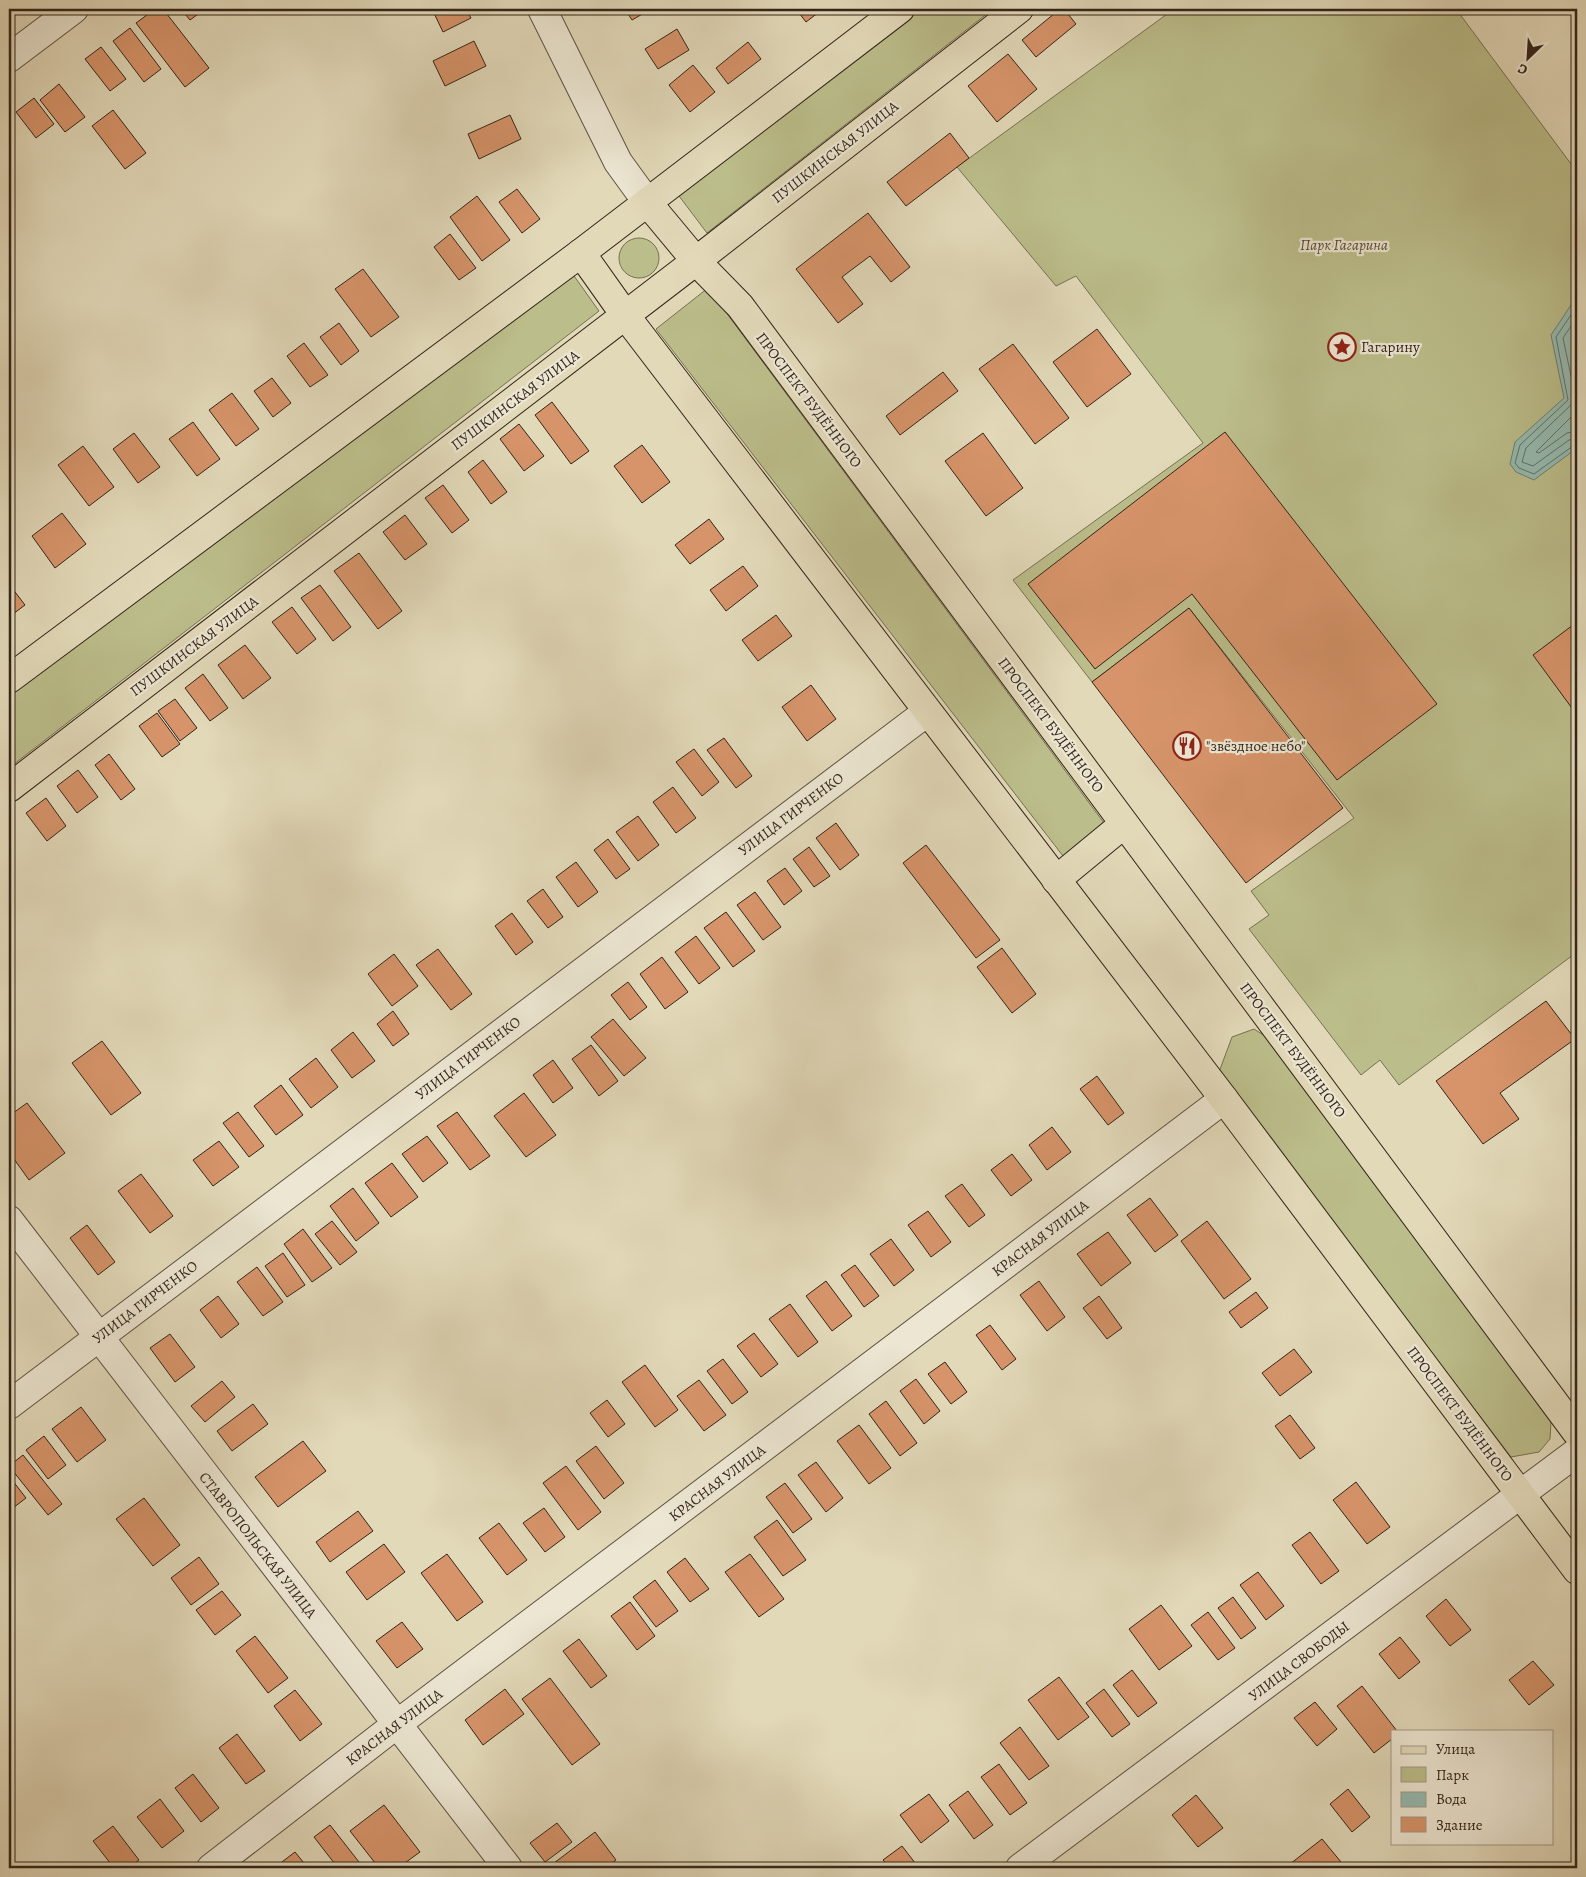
<svg xmlns="http://www.w3.org/2000/svg" width="1586" height="1877" viewBox="0 0 1586 1877" font-family="Alegreya,serif">
  <rect width="100%" height="100%" fill="#e2d9b9"/>
  <filter id="stains"><feTurbulence type="fractalNoise" baseFrequency=".004" numOctaves="4"/><feColorMatrix values="0 0 0 0 .2 0 0 0 0 .09 0 0 0 0 .02 0 0 0 .5 -.17"/></filter>
  <radialGradient id="worn" r=".72"><stop offset=".6" stop-color="#630" stop-opacity="0"/><stop offset="1" stop-color="#630" stop-opacity=".3"/></radialGradient>
  <g fill="#bbbd8a" stroke="#777152">
    <path d="M916 9H993L707 233 676 192Z"/>
    <path d="M1174 9H1456L1577 172V952L1399 1085 1380 1060 1361 1075 1249 929 1269 915 1251 891 1354 818 1189 608 1092 682 1013 580 1203 443 1076 276 1056 286 957 167Z"/>
    <circle cx="639" cy="258" r="20"/>
    <path d="M567 266 599 311 9 768V693Z"/>
    <path d="M708 288 1104 823 1063 856 656 329Z"/>
    <path d="M1254 1029 1273 1041 1551 1422 1550 1439 1539 1452 1511 1457 1219 1072 1232 1037Z"/>
  </g>
  <path fill="#95baaf" stroke="#6e7e74" d="M1577 301V448L1534 480 1516 472 1510 464 1515 442 1564 398 1551 335 1573 302Z"/>
  <g fill="none" stroke-linecap="round" stroke-linejoin="round">
    <g stroke="#647065" stroke-width="1">
      <path d="M1577 306 1556 337 1568 400 1520 445 1515 463 1519 468 1534 474 1573 446 1577 445"/>
      <path d="M1577 317 1563 338 1575 395 1574 402 1526 448 1522 462 1533 466 1569 440 1577 438"/>
      <path d="M1577 411 1536 452 1539 453 1567 433 1577 431"/>
    </g>
  </g>
  <g fill="#d7946a" stroke="#33251b">
    <path d="M155 9H163L209 68 185 87 136 23Z"/>
    <path d="M181 9H205L190 20Z"/>
    <path d="M432 9H466L471 18 443 32Z"/>
    <path d="M625 9H651L632 20Z"/>
    <path d="M796 9H823L806 22Z"/>
    <path d="M1060 9H1064L1076 24 1036 57 1022 40Z"/>
    <path d="M130 28 161 69 144 82 113 41Z"/>
    <path d="M677 29 689 50 658 69 645 49Z"/>
    <path d="M474 41 486 66 445 86 433 61Z"/>
    <path d="M748 42 761 59 728 84 716 68Z"/>
    <path d="M101 47 126 79 110 91 85 59Z"/>
    <path d="M1008 54 1037 89 997 122 968 86Z"/>
    <path d="M693 65 715 92 690 112 669 85Z"/>
    <path d="M59 84 85 117 65 132 40 100Z"/>
    <path d="M34 98 54 124 36 138 16 112Z"/>
    <path d="M113 110 146 153 125 169 92 126Z"/>
    <path d="M510 115 521 139 479 159 468 134Z"/>
    <path d="M950 133 969 158 906 206 887 182Z"/>
    <path d="M517 189 540 219 522 233 499 202Z"/>
    <path d="M477 196 510 240 482 261 450 217Z"/>
    <path d="M868 213 910 267 891 282 870 256 842 277 863 304 838 323 796 269Z"/>
    <path d="M450 234 476 268 459 280 434 247Z"/>
    <path d="M363 269 399 317 371 337 335 289Z"/>
    <path d="M339 323 359 351 341 365 320 337Z"/>
    <path d="M1097 329 1131 374 1087 407 1053 362Z"/>
    <path d="M304 343 328 375 310 387 287 356Z"/>
    <path d="M1013 344 1069 418 1035 444 979 369Z"/>
    <path d="M943 372 958 391 900 435 886 416Z"/>
    <path d="M272 378 291 403 273 417 254 391Z"/>
    <path d="M232 393 259 429 236 446 209 410Z"/>
    <path d="M552 402 589 451 571 464 535 415Z"/>
    <path d="M193 422 220 459 197 476 169 439Z"/>
    <path d="M519 424 544 456 524 471 500 439Z"/>
    <path d="M1225 432 1437 704 1337 780 1192 594 1095 669 1028 584Z"/>
    <path d="M134 433 160 467 138 483 113 449Z"/>
    <path d="M983 433 1023 488 986 516 945 461Z"/>
    <path d="M642 445 670 482 642 503 614 466Z"/>
    <path d="M83 446 114 487 89 506 58 465Z"/>
    <path d="M483 460 507 492 491 504 468 472Z"/>
    <path d="M443 485 469 520 452 533 425 498Z"/>
    <path d="M62 513 86 544 55 568 32 536Z"/>
    <path d="M405 515 427 544 405 560 383 532Z"/>
    <path d="M709 519 724 539 690 564 675 545Z"/>
    <path d="M359 553 402 611 378 629 334 571Z"/>
    <path d="M743 566 758 586 726 611 710 590Z"/>
    <path d="M9 584 25 605 9 617Z"/>
    <path d="M320 585 351 627 333 641 301 598Z"/>
    <path d="M292 607 316 639 297 654 272 622Z"/>
    <path d="M1189 608 1343 808 1246 883 1092 682Z"/>
    <path d="M776 615 792 636 758 661 742 640Z"/>
    <path d="M1577 622V715L1533 655Z"/>
    <path d="M245 645 271 678 243 699 218 665Z"/>
    <path d="M203 674 228 708 210 721 185 688Z"/>
    <path d="M811 685 836 719 807 741 782 707Z"/>
    <path d="M175 699 197 728 180 741 158 711Z"/>
    <path d="M157 713 180 744 162 757 139 726Z"/>
    <path d="M724 738 752 776 736 788 707 750Z"/>
    <path d="M694 749 719 782 702 796 676 762Z"/>
    <path d="M109 754 135 789 121 800 95 765Z"/>
    <path d="M78 770 98 797 77 813 57 786Z"/>
    <path d="M673 787 696 818 676 833 653 802Z"/>
    <path d="M46 798 66 826 47 841 26 813Z"/>
    <path d="M638 816 659 845 638 861 616 832Z"/>
    <path d="M836 823 859 855 840 870 816 838Z"/>
    <path d="M608 839 630 869 616 879 594 850Z"/>
    <path d="M926 845 1000 940 976 958 903 863Z"/>
    <path d="M809 847 830 876 814 887 793 859Z"/>
    <path d="M576 862 598 892 578 907 556 877Z"/>
    <path d="M785 868 802 891 784 905 767 881Z"/>
    <path d="M543 889 563 917 548 928 527 901Z"/>
    <path d="M755 892 781 927 763 940 737 905Z"/>
    <path d="M726 912 755 951 733 967 704 928Z"/>
    <path d="M512 913 533 942 516 955 495 926Z"/>
    <path d="M696 936 720 968 699 984 675 952Z"/>
    <path d="M1002 948 1036 994 1012 1013 977 967Z"/>
    <path d="M438 949 472 994 451 1010 416 965Z"/>
    <path d="M394 954 418 986 392 1006 368 974Z"/>
    <path d="M662 957 688 992 665 1009 640 974Z"/>
    <path d="M628 982 647 1007 630 1020 611 995Z"/>
    <path d="M1546 1001 1575 1039 1500 1093 1519 1119 1483 1144 1436 1081Z"/>
    <path d="M393 1011 409 1034 393 1046 377 1024Z"/>
    <path d="M613 1019 646 1058 624 1076 591 1037Z"/>
    <path d="M353 1032 375 1061 352 1078 331 1050Z"/>
    <path d="M102 1041 141 1093 111 1115 72 1063Z"/>
    <path d="M591 1045 618 1081 599 1096 572 1059Z"/>
    <path d="M316 1058 338 1087 311 1108 289 1079Z"/>
    <path d="M553 1060 573 1088 553 1103 533 1075Z"/>
    <path d="M1097 1076 1124 1113 1108 1125 1080 1089Z"/>
    <path d="M281 1085 303 1115 276 1135 254 1106Z"/>
    <path d="M524 1093 556 1135 526 1157 494 1116Z"/>
    <path d="M27 1103 65 1153 29 1180 9 1152V1116Z"/>
    <path d="M238 1112 264 1146 249 1157 223 1123Z"/>
    <path d="M457 1112 490 1156 470 1170 437 1126Z"/>
    <path d="M1052 1127 1071 1152 1047 1170 1029 1145Z"/>
    <path d="M427 1136 448 1163 423 1182 402 1154Z"/>
    <path d="M219 1141 239 1167 213 1186 193 1160Z"/>
    <path d="M1012 1154 1032 1180 1011 1196 991 1170Z"/>
    <path d="M392 1163 418 1197 391 1217 365 1183Z"/>
    <path d="M141 1174 173 1216 150 1233 118 1191Z"/>
    <path d="M962 1184 985 1215 969 1227 945 1196Z"/>
    <path d="M353 1188 379 1223 356 1241 330 1206Z"/>
    <path d="M1150 1198 1178 1235 1155 1252 1127 1215Z"/>
    <path d="M928 1211 951 1242 931 1257 908 1225Z"/>
    <path d="M332 1221 357 1252 340 1265 315 1234Z"/>
    <path d="M1207 1221 1251 1279 1224 1299 1181 1241Z"/>
    <path d="M87 1225 115 1262 98 1275 70 1238Z"/>
    <path d="M303 1229 332 1268 312 1282 284 1244Z"/>
    <path d="M1108 1232 1131 1263 1101 1286 1077 1254Z"/>
    <path d="M891 1239 914 1270 894 1286 870 1254Z"/>
    <path d="M283 1253 305 1285 287 1297 265 1266Z"/>
    <path d="M855 1265 879 1296 864 1307 841 1275Z"/>
    <path d="M257 1267 283 1302 263 1316 237 1282Z"/>
    <path d="M826 1281 852 1316 832 1331 806 1296Z"/>
    <path d="M1039 1281 1065 1317 1047 1331 1020 1295Z"/>
    <path d="M1256 1292 1268 1308 1241 1328 1229 1312Z"/>
    <path d="M218 1296 239 1324 221 1338 200 1310Z"/>
    <path d="M1099 1296 1122 1328 1107 1339 1083 1308Z"/>
    <path d="M790 1304 818 1342 798 1357 769 1319Z"/>
    <path d="M990 1325 1016 1359 1002 1370 976 1335Z"/>
    <path d="M754 1333 778 1364 761 1377 737 1346Z"/>
    <path d="M170 1334 195 1367 175 1382 150 1348Z"/>
    <path d="M1294 1349 1312 1372 1280 1396 1262 1373Z"/>
    <path d="M723 1359 748 1392 732 1404 707 1371Z"/>
    <path d="M945 1362 967 1392 951 1404 928 1374Z"/>
    <path d="M645 1365 678 1410 655 1427 622 1382Z"/>
    <path d="M916 1379 940 1411 924 1424 900 1391Z"/>
    <path d="M699 1380 726 1415 704 1431 677 1396Z"/>
    <path d="M222 1381 235 1397 205 1422 191 1406Z"/>
    <path d="M607 1400 625 1424 608 1437 590 1413Z"/>
    <path d="M886 1401 917 1443 900 1456 869 1414Z"/>
    <path d="M253 1404 268 1424 232 1451 217 1431Z"/>
    <path d="M81 1407 106 1440 77 1462 52 1429Z"/>
    <path d="M1290 1415 1315 1448 1300 1459 1275 1426Z"/>
    <path d="M859 1425 891 1468 869 1484 837 1441Z"/>
    <path d="M44 1436 66 1465 48 1479 26 1450Z"/>
    <path d="M303 1441 326 1471 278 1507 255 1477Z"/>
    <path d="M596 1446 624 1483 604 1499 576 1461Z"/>
    <path d="M23 1455 62 1504 48 1515 9 1466Z"/>
    <path d="M816 1462 843 1498 826 1512 798 1475Z"/>
    <path d="M566 1466 601 1512 578 1530 543 1483Z"/>
    <path d="M9 1476 26 1498 9 1511Z"/>
    <path d="M1356 1482 1390 1527 1367 1544 1333 1500Z"/>
    <path d="M785 1483 812 1519 793 1533 766 1497Z"/>
    <path d="M144 1498 180 1545 153 1566 116 1519Z"/>
    <path d="M544 1508 565 1537 545 1552 523 1523Z"/>
    <path d="M358 1511 373 1531 330 1562 316 1542Z"/>
    <path d="M777 1520 806 1560 783 1576 754 1537Z"/>
    <path d="M499 1523 527 1560 507 1575 479 1538Z"/>
    <path d="M1310 1532 1339 1571 1321 1584 1292 1545Z"/>
    <path d="M384 1544 405 1572 367 1600 346 1572Z"/>
    <path d="M447 1554 483 1602 457 1621 421 1573Z"/>
    <path d="M750 1554 784 1599 759 1617 725 1572Z"/>
    <path d="M199 1557 219 1584 191 1605 171 1578Z"/>
    <path d="M685 1558 709 1589 690 1602 667 1572Z"/>
    <path d="M1258 1572 1284 1606 1266 1620 1240 1585Z"/>
    <path d="M655 1580 678 1611 656 1627 633 1597Z"/>
    <path d="M222 1591 241 1615 215 1635 196 1610Z"/>
    <path d="M1233 1597 1256 1628 1241 1639 1218 1608Z"/>
    <path d="M1446 1599 1471 1630 1450 1646 1426 1616Z"/>
    <path d="M630 1602 655 1636 637 1650 611 1616Z"/>
    <path d="M1161 1605 1192 1646 1159 1670 1129 1629Z"/>
    <path d="M1208 1612 1235 1648 1218 1660 1191 1625Z"/>
    <path d="M402 1622 423 1649 397 1668 376 1641Z"/>
    <path d="M255 1636 288 1678 268 1693 236 1651Z"/>
    <path d="M1400 1637 1420 1662 1399 1679 1379 1654Z"/>
    <path d="M579 1639 607 1676 591 1688 563 1651Z"/>
    <path d="M1533 1661 1554 1685 1529 1705 1509 1680Z"/>
    <path d="M1132 1670 1157 1703 1138 1717 1113 1685Z"/>
    <path d="M1059 1677 1089 1717 1058 1740 1028 1700Z"/>
    <path d="M550 1678 600 1744 572 1765 522 1699Z"/>
    <path d="M1362 1686 1397 1731H1392V1739L1374 1753 1337 1706Z"/>
    <path d="M505 1689 524 1714 483 1745 465 1720Z"/>
    <path d="M1104 1689 1130 1724 1112 1737 1086 1703Z"/>
    <path d="M295 1690 322 1724 300 1741 274 1706Z"/>
    <path d="M1315 1702 1337 1729 1317 1746 1294 1718Z"/>
    <path d="M1020 1727 1049 1766 1029 1780 1000 1743Z"/>
    <path d="M237 1734 265 1771 246 1784 219 1748Z"/>
    <path d="M999 1764 1027 1803 1010 1815 981 1777Z"/>
    <path d="M193 1774 219 1808 201 1822 175 1788Z"/>
    <path d="M1348 1789 1370 1817 1352 1832 1330 1804Z"/>
    <path d="M968 1791 993 1825 974 1839 949 1805Z"/>
    <path d="M929 1794 949 1821 921 1843 900 1815Z"/>
    <path d="M1196 1795 1223 1828 1198 1847 1172 1815Z"/>
    <path d="M160 1799 184 1831 162 1848 137 1817Z"/>
    <path d="M384 1805 420 1852 398 1868H379L350 1831Z"/>
    <path d="M557 1823 572 1842 545 1862 530 1843Z"/>
    <path d="M330 1825 359 1862 351 1868H338L314 1837Z"/>
    <path d="M113 1826 139 1860 128 1868H114L93 1841Z"/>
    <path d="M595 1832 616 1860 605 1868H551L550 1866Z"/>
    <path d="M1322 1839 1346 1868H1294L1290 1864Z"/>
    <path d="M902 1846 919 1868H890L883 1860Z"/>
    <path d="M295 1852 308 1868H274Z"/>
  </g>
  <g fill="none" stroke-linecap="round" stroke-linejoin="round">
    <defs>
      <g id="minor">
        <path d="M542 9 618 162 647 202"/>
        <path d="M9 58 74 9"/>
        <path d="M9 1220 508 1868"/>
        <path d="M9 1405 927 712"/>
        <path d="M211 1868 397 1724 1224 1099"/>
        <path d="M1020 1868 1577 1452"/>
      </g>
      <g id="major">
        <path d="M647 202 696 261 740 306 1577 1433"/>
        <path d="M581 253 625 315 1224 1099 1577 1570"/>
        <path d="M9 679 581 253 900 9"/>
        <path d="M9 788 696 261 1019 9"/>
        <path d="M1056 880 1124 824"/>
      </g>
    </defs>
    <use href="#minor" stroke="#5f5242" stroke-width="30"/>
    <use href="#major" stroke="#33251b" stroke-width="30"/>
    <use href="#minor" stroke="#ece6d2" stroke-width="28"/>
    <use href="#major" stroke="#e2d9b9" stroke-width="28"/>
  </g>
  <defs>
    <symbol id="sight-ring" viewBox="-11 -11 22 22"><circle r="9.5" fill="#ece6d2" stroke="#8f2418" stroke-width="1.5"/><path d="M0-6L1.8-2.2L6-1.7L2.9 1.2L3.7 5.4L0 3.3L-3.7 5.4L-2.9 1.2L-6-1.7L-1.8-2.2Z" fill="#8f2418"/></symbol>
    <symbol id="restaurant-ring" viewBox="-11 -11 22 22"><circle r="9.5" fill="#ece6d2" stroke="#8f2418" stroke-width="1.5"/><path d="M-5-6h1v4h1v-4h1v4h1v-4h1v5L-1.5 .5V6h-2V.5L-5-1ZM5-6V6H3V1.5H1.5Q1.5-4 5-6Z" fill="#8f2418"/></symbol>
  </defs>
  <g fill-rule="evenodd">
    <use href="#sight-ring" x="1326" y="331" width="32" height="32"/>
    <use href="#restaurant-ring" x="1171" y="730" width="32" height="32"/>
  </g>
  <g text-anchor="middle" dominant-baseline="central" stroke-width="4.5" stroke-linejoin="round" paint-order="stroke">
    <g font-size="15" fill="#33251b" stroke="#ece6d2">
      <text transform="translate(835 152) rotate(-38)">ПУШКИНСКАЯ УЛИЦА</text>
      <text transform="translate(515 400) rotate(-37)">ПУШКИНСКАЯ УЛИЦА</text>
      <text transform="translate(809 400) rotate(53)">ПРОСПЕКТ БУДЁННОГО</text>
      <text transform="translate(194 646) rotate(-37)">ПУШКИНСКАЯ УЛИЦА</text>
      <text transform="translate(1051 725) rotate(53)">ПРОСПЕКТ БУДЁННОГО</text>
      <text transform="translate(791 814) rotate(-37)">УЛИЦА ГИРЧЕНКО</text>
      <text transform="translate(1293 1050) rotate(53)">ПРОСПЕКТ БУДЁННОГО</text>
      <text transform="translate(468 1058) rotate(-37)">УЛИЦА ГИРЧЕНКО</text>
      <text transform="translate(1040 1238) rotate(-37)">КРАСНАЯ УЛИЦА</text>
      <text transform="translate(145 1302) rotate(-37)">УЛИЦА ГИРЧЕНКО</text>
      <text transform="translate(1460 1414) rotate(53)">ПРОСПЕКТ БУДЁННОГО</text>
      <text transform="translate(717 1483) rotate(-37)">КРАСНАЯ УЛИЦА</text>
      <text transform="translate(258 1545) rotate(52)">СТАВРОПОЛЬСКАЯ УЛИЦА</text>
      <text transform="translate(1299 1661) rotate(-37)">УЛИЦА СВОБОДЫ</text>
      <text transform="translate(394 1727) rotate(-37)">КРАСНАЯ УЛИЦА</text>
    </g>
    <g font-size="15" font-style="italic" fill="#554b37" stroke="#ece6d2">
      <text x="1344" y="245">Парк Гагарина</text>
    </g>
    <g font-size="15" fill="#33251b" stroke="#ece6d2" text-anchor="start">
      <text x="1361" y="347">Гагарину</text>
      <text x="1206" y="746">"звёздное небо"</text>
    </g>
  </g>
  <rect width="1586" height="1877" fill="none" stroke="#e2d9b9" stroke-width="30"/>
  <rect x="10" y="10" width="1566" height="1857" fill="none" stroke="#33251b" stroke-width="2.5"/>
  <rect x="15" y="15" width="1556" height="1847" fill="none" stroke="#33251b"/>
  <rect x="1391" y="1730" width="162" height="115" fill="#ece6d2" stroke="#a29989"/>
  <rect x="1401" y="1746" width="25" height="8" fill="#e2d9b9" stroke="#a29989"/>
  <text x="1436" y="1754" font-size="15" fill="#33251b">Улица</text>
  <rect x="1401" y="1767" width="25" height="15" fill="#bbbd8a" stroke="#a29989"/>
  <text x="1436" y="1780" font-size="15" fill="#33251b">Парк</text>
  <rect x="1401" y="1792" width="25" height="15" fill="#95baaf" stroke="#a29989"/>
  <text x="1436" y="1804" font-size="15" fill="#33251b">Вода</text>
  <rect x="1401" y="1817" width="25" height="15" fill="#d7946a" stroke="#a29989"/>
  <text x="1436" y="1830" font-size="15" fill="#33251b">Здание</text>
  <g transform="translate(1528 58) rotate(205)" stroke="#ece6d2" stroke-width="4" paint-order="stroke">
  <path d="M0-4L9 19L0 12L-9 19Z" fill="#33251b"/>
  <text y="-8" font-size="14" font-weight="bold" text-anchor="middle" fill="#33251b">С</text>
  </g>
  <rect width="100%" height="100%" filter="url(#stains)"/>
  <rect width="100%" height="100%" fill="url(#worn)"/>
</svg>
